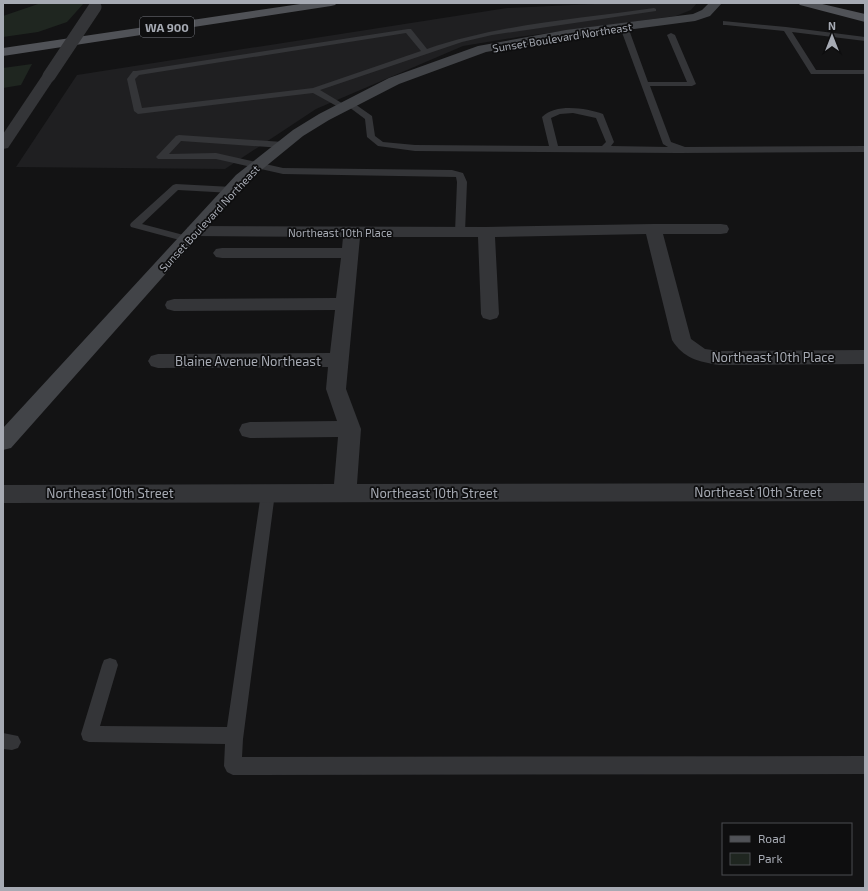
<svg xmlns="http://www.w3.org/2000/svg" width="868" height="891" viewBox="0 0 868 891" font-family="'Exo 2',sans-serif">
  <rect width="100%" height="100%" fill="#131314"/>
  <path fill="#1f1f21" d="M616 3H697L691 10 676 16 518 37 463 46 316 109 225 169 16 167 77 75 507 8Z"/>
  <g fill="#1f2620">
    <path d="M41 3H84L67 22 38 32 3 37V16Z"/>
    <path d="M32 64 21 85 3 88V68Z"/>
  </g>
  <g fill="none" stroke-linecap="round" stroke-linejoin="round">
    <g fill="#343538" fill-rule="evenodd">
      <path d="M654 8 656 9V11L492 35 462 42 320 90 345 105 346 107 345 109H342L313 93 138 114 134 111 127 79 133 71H136L408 29H411L427 49C500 24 578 19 654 8ZM406 33 421 51 313 88 142 108 135 79 139 75Z"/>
      <path d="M723 21 786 27 865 37V41L792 32 816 70H865V74H811L784 31 726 25H723Z"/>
      <path d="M621 25H627L628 27 648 82H687L667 35 671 33 675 35 696 84 692 86H650L671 142 685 147 865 146V152L678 153 415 151 378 146 367 137 365 119 345 104 346 102H352L372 116 375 136 383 142 415 145 549 146 542 117C556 103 586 108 603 114L614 142 611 146 668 147 663 144 620 27ZM573 113 596 118 606 142 602 146H558L551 118 560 114Z"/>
      <path d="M179 135 283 142 287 145 283 148 181 141 169 154 216 153 283 168 452 170 463 173 467 182 465 232 460 235 455 232 457 182 456 177 283 174 216 159H158L156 157 158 155 176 136Z"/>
      <path d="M176 184 232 187 237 190 232 193 178 190 142 224 191 237 192 239 191 241 187 242 131 227 130 225 131 223 173 185Z"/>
      <path d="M268 488 273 489 275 493 243 739 242 757 865 756V774L233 775 227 772 224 766 225 744 89 742 83 740 81 734 102 665 104 660 110 658 116 660 118 665 100 726 227 727 261 493 263 489Z"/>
      <path d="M3 733 18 736 21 742 18 748 12 750 3 749Z"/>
    </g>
    <path fill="#343538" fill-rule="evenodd" d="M653 224H721L727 225 729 229 727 233 721 234H663L691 339 705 349 719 351 865 350V364L719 365C699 362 683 358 672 340L646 234 495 237 499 314 497 318 490 320 483 318 481 314 478 237H360L346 389 361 429 357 484 865 483V501L3 503V485L334 484 338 437 250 438 242 436 239 430 242 424 250 422 337 421 326 389 328 367 158 368 151 366 148 361 151 356 158 354 330 353 335 310 174 311 167 309 165 305 167 301 174 299 336 298 341 258H222L216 257 213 253 216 249 222 248H342L343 237 194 236 188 235 186 231 188 227 194 226 486 227Z"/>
    <path fill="#343538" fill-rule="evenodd" d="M49 72 54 73 56 76 8 148 3 149V134L44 73Z"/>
    <path fill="#424448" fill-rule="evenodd" d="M709 3H722L710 16 695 21 566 38 486 52 399 84 329 120 303 136 248 181 11 448 3 450V428L236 175 293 130 319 114 389 78 478 46 566 30 693 14 702 10Z"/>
    <g fill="#505257" fill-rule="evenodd">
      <path d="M307 3H337L335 5 331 6 3 56V48Z"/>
      <path d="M798 3H818L865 14V22L800 5Z"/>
    </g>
    <path stroke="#343538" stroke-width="13" d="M49 76 95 7"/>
  </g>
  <g text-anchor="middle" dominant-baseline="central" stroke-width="3.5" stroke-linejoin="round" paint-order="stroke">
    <g font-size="11" fill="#a6aab3" stroke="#0e0e0f">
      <text transform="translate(562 37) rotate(-9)">Sunset Boulevard Northeast</text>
      <text transform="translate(209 218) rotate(-47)">Sunset Boulevard Northeast</text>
      <text x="340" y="232">Northeast 10th Place</text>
    </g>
    <rect fill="#0e0e0f" stroke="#787b82" stroke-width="1" x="140" y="17" width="54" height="20" rx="3"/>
    <g font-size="12" font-weight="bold" fill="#a6aab3">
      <text x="167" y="27">WA 900</text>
    </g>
    <g font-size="13" fill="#a6aab3" stroke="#0e0e0f">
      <text x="773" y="357">Northeast 10th Place</text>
      <text x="248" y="361">Blaine Avenue Northeast</text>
      <text x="758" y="492">Northeast 10th Street</text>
      <text x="110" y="493">Northeast 10th Street</text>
      <text x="434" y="493">Northeast 10th Street</text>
    </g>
  </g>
  <rect width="868" height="891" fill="none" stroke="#a6aab3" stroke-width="8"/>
  <rect x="722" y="823" width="130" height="52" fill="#0e0e0f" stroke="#4b4c51"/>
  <rect x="730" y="836" width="20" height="6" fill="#505257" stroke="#4b4c51"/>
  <text x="758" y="843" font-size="12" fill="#a6aab3">Road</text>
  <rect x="730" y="853" width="20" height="12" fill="#1f2620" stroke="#4b4c51"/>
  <text x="758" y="863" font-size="12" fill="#a6aab3">Park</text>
  <g transform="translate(832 36)" stroke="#0e0e0f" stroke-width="3" paint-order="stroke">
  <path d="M0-3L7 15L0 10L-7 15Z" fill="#a6aab3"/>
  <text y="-6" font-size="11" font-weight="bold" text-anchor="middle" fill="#a6aab3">N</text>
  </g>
</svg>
